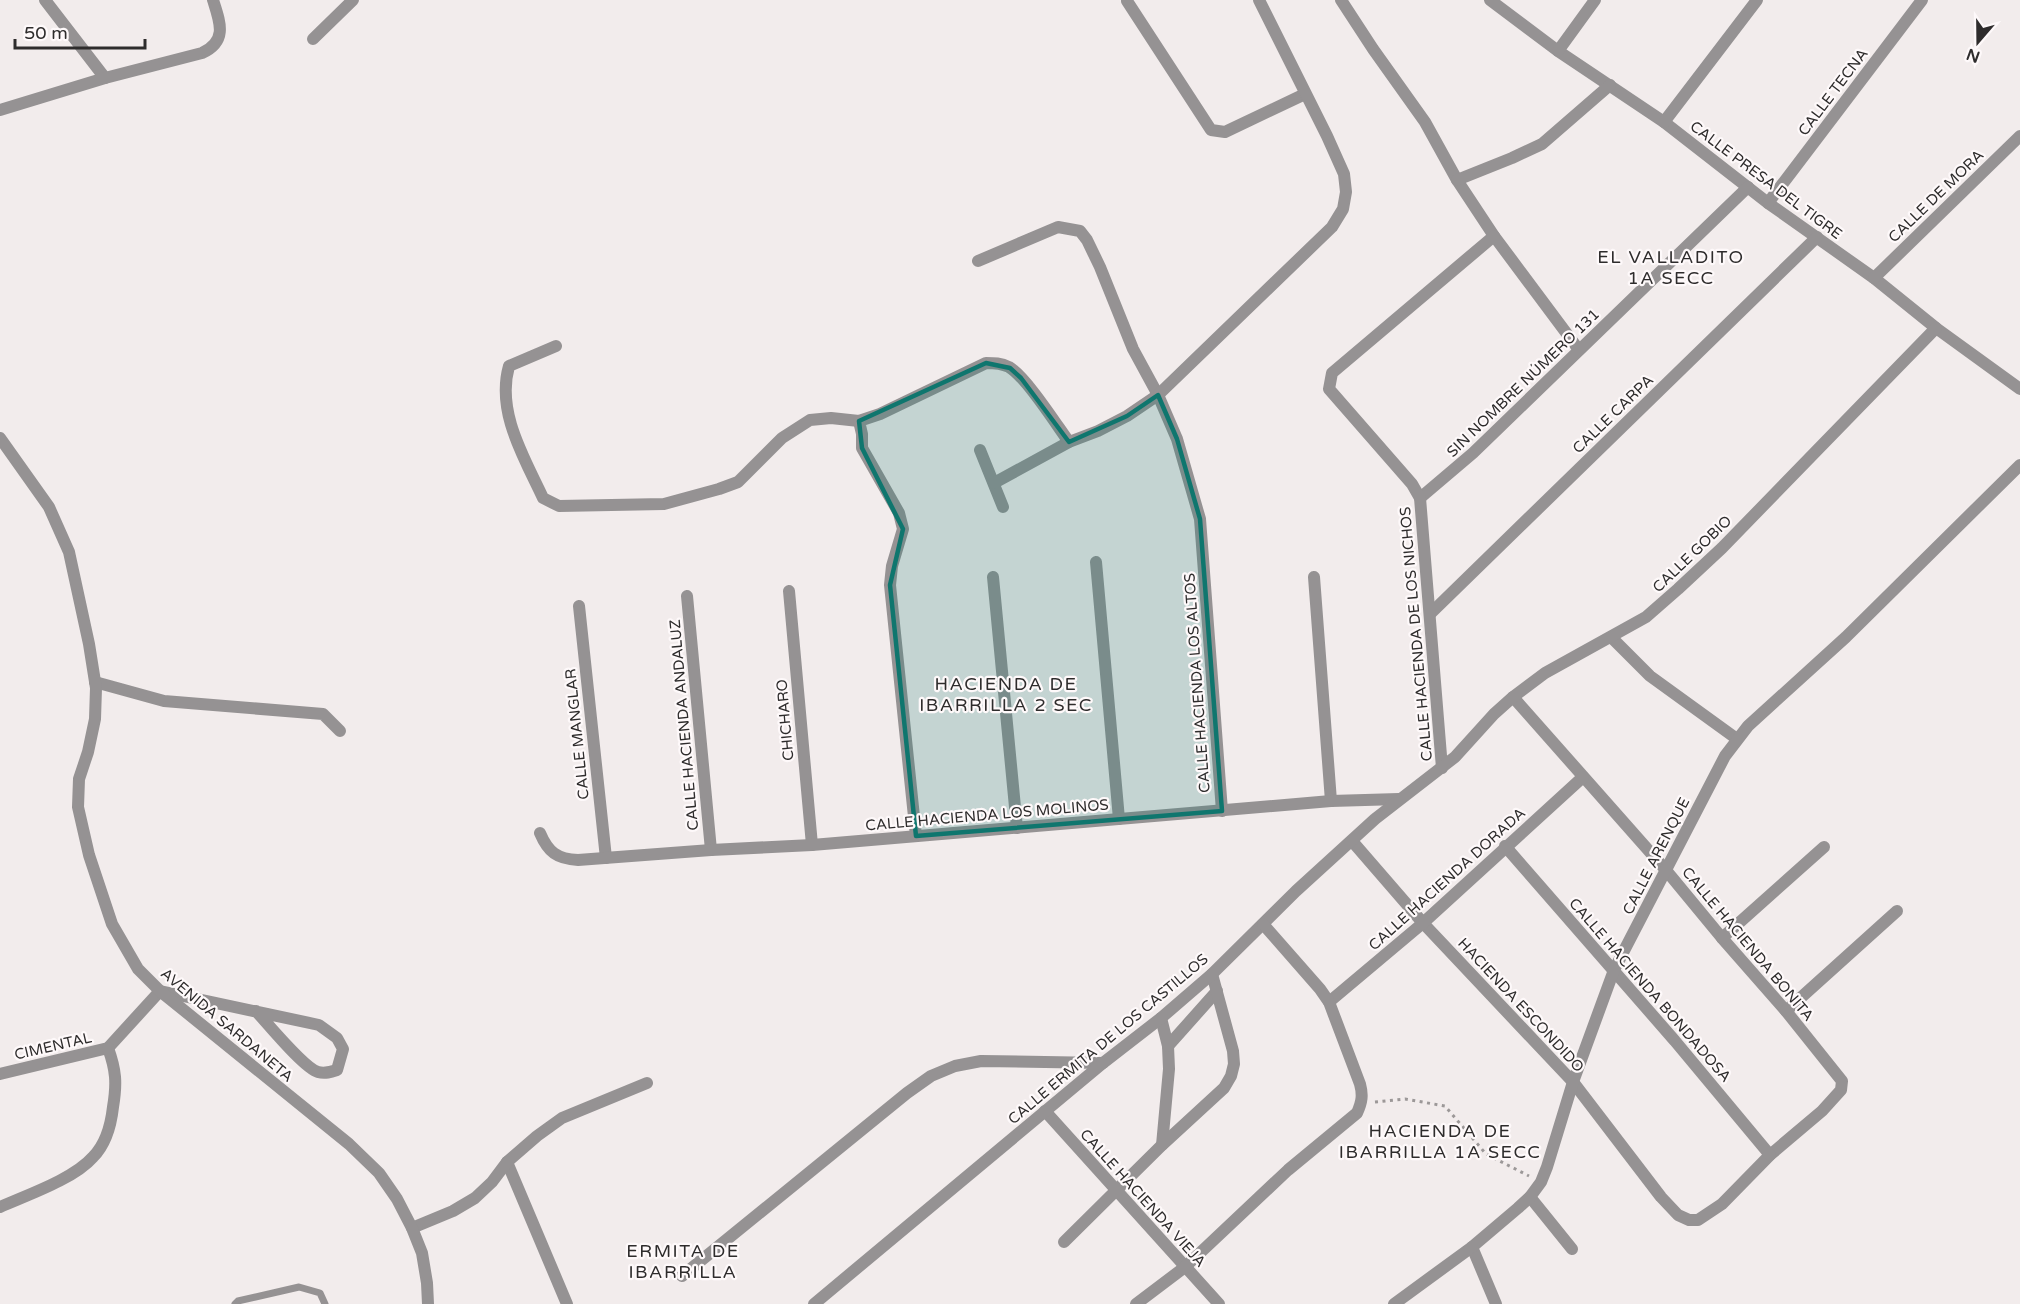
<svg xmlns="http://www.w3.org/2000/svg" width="2020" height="1304" viewBox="0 0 2020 1304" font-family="'Varela Round',sans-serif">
  <rect width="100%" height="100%" fill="#f2ecec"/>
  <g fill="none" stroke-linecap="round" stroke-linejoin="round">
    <path stroke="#9c9898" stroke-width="3" stroke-dasharray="3 4.5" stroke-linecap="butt" d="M1375 1102 1405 1099 1445 1106 1486 1154 1529 1176"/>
    <path stroke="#959293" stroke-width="7" d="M235 1304 238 1301 299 1287 320 1293 325 1304"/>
    <g stroke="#959293" stroke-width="12">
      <path d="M45 0 105 78"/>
      <path d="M1341 0 1373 49 1425 122 1457 180 1494 236 1579 350"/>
      <path d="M1490 0 1558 51 1664 122 1768 203 1874 278 1936 328 2020 389"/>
      <path d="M1127 1 1211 130 1225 132 1305 94"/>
      <path d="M313 39 353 0"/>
      <path d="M1558 51 1595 0"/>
      <path d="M0 110 105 78 202 53C228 41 220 22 213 0"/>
      <path d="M1664 122 1757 0"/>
      <path d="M1457 180 1512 158 1542 144 1610 85"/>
      <path d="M1768 203 1922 0"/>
      <path d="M978 261 1058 227 1080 231 1087 240 1100 267 1133 349 1158 395 1177 439 1200 519 1222 811"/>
      <path d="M1874 278 2020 136"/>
      <path d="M556 346 509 366C496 412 524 457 543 498L559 506 664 504 719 489 738 482 782 438 810 420 831 418 859 421"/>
      <path d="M980 450 1003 507"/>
      <path d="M994 483 1069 442 1098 431 1127 416 1158 395 1332 227 1343 209 1346 192 1344 174 1327 136 1259 0"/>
      <path d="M1420 498 1473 453 1748 187"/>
      <path d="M1096 562 1119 819"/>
      <path d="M993 577 1017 828"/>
      <path d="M1314 577 1331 801"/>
      <path d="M789 591 812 845"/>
      <path d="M687 596 711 850"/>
      <path d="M579 606 606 858"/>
      <path d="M1431 613 1817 237"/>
      <path d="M1611 637 1650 676 1737 739"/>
      <path d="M95 682 164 701 323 714 340 731"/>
      <path d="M1442 768 1420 498 1412 484 1329 389 1332 373 1494 236"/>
      <path d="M540 833C548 852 557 859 578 860L711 850 812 845 1331 801 1399 799"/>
      <path d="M916 836 890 585 892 566 903 529 899 513 862 448V434L859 421 880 414 986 363C994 363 1001 363 1009 367 1026 377 1056 424 1069 442"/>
      <path d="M1352 841 1423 923 1573 1082 1661 1197 1678 1215 1689 1220H1698L1722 1204 1770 1155 1822 1111 1841 1090 1842 1081 1786 1011 1722 938 1665 869 1513 697"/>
      <path d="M1505 846 1675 1041 1770 1155"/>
      <path d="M1722 938 1824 847"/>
      <path d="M1329 1002 1423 923 1583 777"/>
      <path d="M1786 1011 1897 911"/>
      <path d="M1161 1018 1168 1046 1169 1069 1162 1145"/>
      <path d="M1168 1046 1217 991"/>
      <path d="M0 1074 108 1048 160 991 319 1025 337 1038 343 1049 337 1070C331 1072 325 1074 318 1072 304 1068 268 1024 256 1011"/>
      <path d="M1045 1111 1219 1304"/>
      <path d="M507 1162 567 1304"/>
      <path d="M1530 1197 1572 1249"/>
      <path d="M0 1207C27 1195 74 1179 93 1157 106 1144 111 1125 113 1107 117 1083 116 1070 108 1048"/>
      <path d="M412 1228 453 1211 475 1198 492 1182 507 1162 537 1136 562 1118 647 1083"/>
      <path d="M1064 1242 1162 1145 1224 1088 1231 1076 1234 1064 1233 1051 1212 974"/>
      <path d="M1472 1247 1496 1304"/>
      <path d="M682 1276 907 1093 931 1076 955 1066 981 1061 1103 1063"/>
      <path d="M814 1304 1103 1063 1161 1018 1212 974 1296 891 1375 819 1455 757 1494 714 1513 697 1545 673 1646 617 1678 589 1722 548 1936 328"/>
      <path d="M1136 1304 1185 1267 1288 1170 1357 1113C1362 1102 1363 1095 1360 1084L1329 1002 1320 989 1263 924"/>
      <path d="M1394 1304 1472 1247 1518 1208 1530 1197 1541 1182 1547 1167 1573 1082 1614 970 1725 756 1748 726 1846 637 2020 465"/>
    </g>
    <path stroke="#959293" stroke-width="12" d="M0 438 49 507 69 552 89 644 96 688 95 719 88 752 79 779 78 807 89 855 112 924 138 969 160 991 349 1144 379 1173 397 1199 412 1228 422 1253 427 1283 428 1304"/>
  </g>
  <path fill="#0f766e" fill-opacity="0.2" stroke="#0f766e" stroke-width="4.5" stroke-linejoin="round" d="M986 363 1010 368 1021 378 1069 442 1127 416 1158 395 1177 439 1200 519 1222 811 916 836 890 585 903 529 862 448 859 421Z"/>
  <g text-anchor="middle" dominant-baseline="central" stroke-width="4.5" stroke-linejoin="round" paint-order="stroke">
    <g font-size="15" fill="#2e2c2c" stroke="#fef9fa">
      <text transform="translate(1833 92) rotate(-53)">CALLE TECNA</text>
      <text transform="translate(1766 180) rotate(37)">CALLE PRESA DEL TIGRE</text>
      <text transform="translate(1936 196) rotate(-44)">CALLE DE MORA</text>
      <text transform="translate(1523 383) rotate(-44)">SIN NOMBRE NÚMERO 131</text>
      <text transform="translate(1613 414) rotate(-44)">CALLE CARPA</text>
      <text transform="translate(1692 554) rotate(-44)">CALLE GOBIO</text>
      <text transform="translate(1416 634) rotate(-95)">CALLE HACIENDA DE LOS NICHOS</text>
      <text transform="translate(1197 683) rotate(-94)">CALLE HACIENDA LOS ALTOS</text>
      <text transform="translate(785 720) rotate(-95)">CHICHARO</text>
      <text transform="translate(684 725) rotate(-95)">CALLE HACIENDA ANDALUZ</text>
      <text transform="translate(577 734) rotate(-96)">CALLE MANGLAR</text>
      <text transform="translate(987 815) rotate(-5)">CALLE HACIENDA LOS MOLINOS</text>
      <text transform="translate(1656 856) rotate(-63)">CALLE ARENQUE</text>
      <text transform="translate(1447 879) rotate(-42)">CALLE HACIENDA DORADA</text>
      <text transform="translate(1748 944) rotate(50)">CALLE HACIENDA BONITA</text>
      <text transform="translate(1650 990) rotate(49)">CALLE HACIENDA BONDADOSA</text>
      <text transform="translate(1521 1005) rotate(47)">HACIENDA ESCONDIDO</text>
      <text transform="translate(227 1025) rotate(40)">AVENIDA SARDANETA</text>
      <text transform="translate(1108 1039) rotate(-40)">CALLE ERMITA DE LOS CASTILLOS</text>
      <text transform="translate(53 1046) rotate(-13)">CIMENTAL</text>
      <text transform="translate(1143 1198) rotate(48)">CALLE HACIENDA VIEJA</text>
    </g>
    <g font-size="18" letter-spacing="1.5" fill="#2e2c2c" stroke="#fef9fa">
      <text x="1671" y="257">EL VALLADITO<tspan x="1671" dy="21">1A SECC</tspan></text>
      <text x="1006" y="684">HACIENDA DE<tspan x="1006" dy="21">IBARRILLA 2 SEC</tspan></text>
      <text x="1440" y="1131">HACIENDA DE<tspan x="1440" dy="21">IBARRILLA 1A SECC</tspan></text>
      <text x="683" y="1251">ERMITA DE<tspan x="683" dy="21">IBARRILLA</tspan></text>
    </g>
  </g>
  <g transform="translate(1978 42) rotate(200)" stroke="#fef9fa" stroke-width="4.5" paint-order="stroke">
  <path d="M0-4.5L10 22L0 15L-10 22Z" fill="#2e2c2c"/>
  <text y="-9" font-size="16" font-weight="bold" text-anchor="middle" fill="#2e2c2c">N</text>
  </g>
  <path d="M15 39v9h130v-9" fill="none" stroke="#2e2c2c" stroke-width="3"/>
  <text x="24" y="39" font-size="18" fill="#2e2c2c" stroke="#fef9fa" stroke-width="4.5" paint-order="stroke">50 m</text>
</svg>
